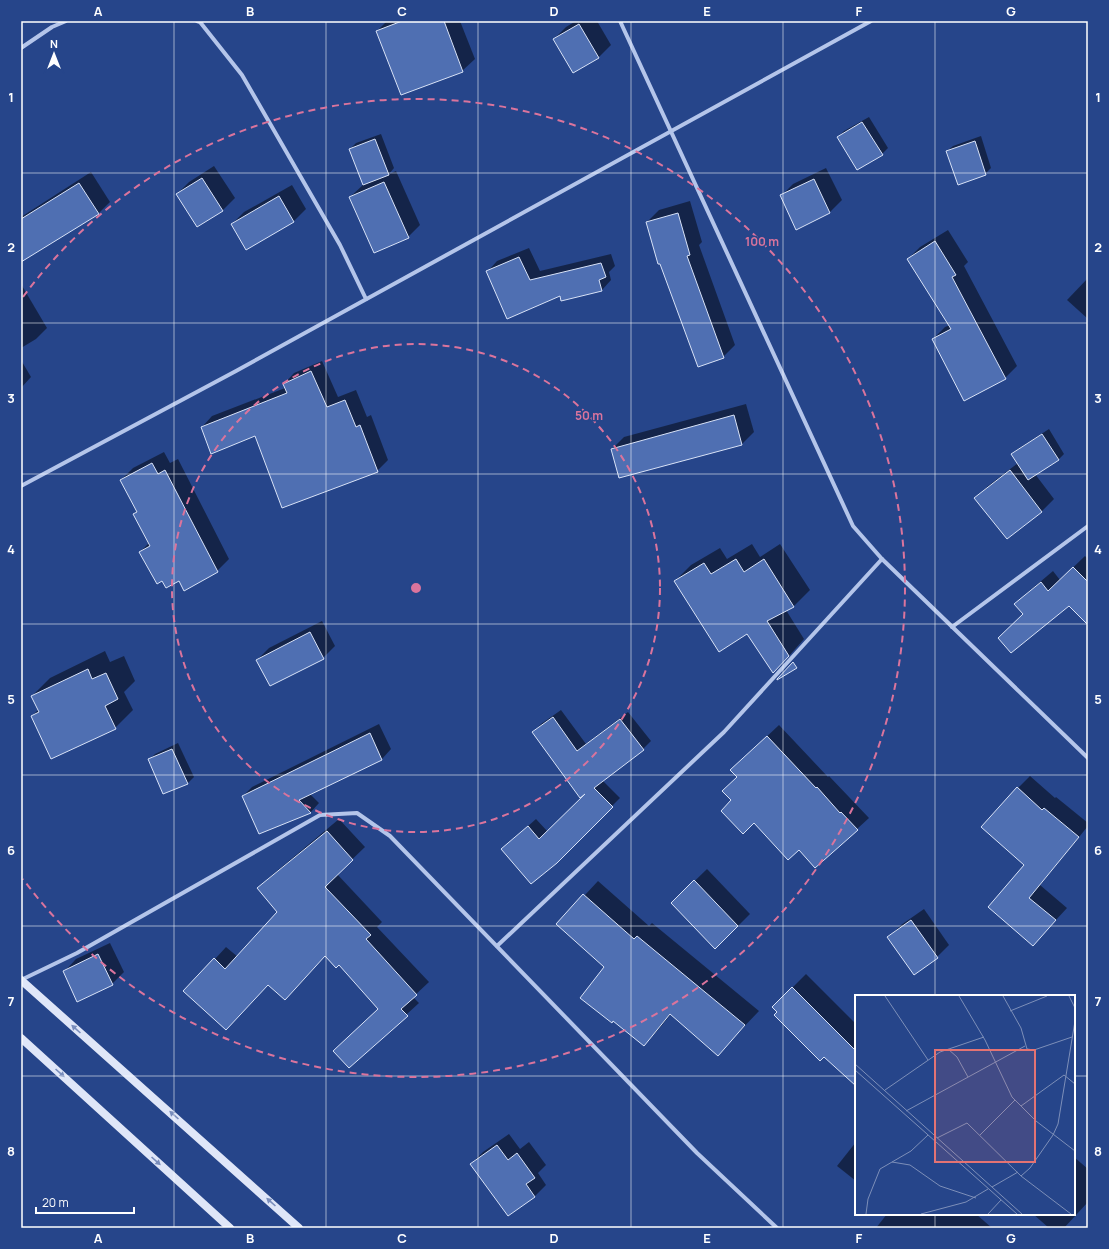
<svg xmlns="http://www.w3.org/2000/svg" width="1109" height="1249" viewBox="0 0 1109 1249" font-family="Manrope,sans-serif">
  <rect width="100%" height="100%" fill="#26458a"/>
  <g fill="#0007">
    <path d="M387 21H460L475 59 462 71 377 31Z"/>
    <path d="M576 21H597L611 45 599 57 573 71 554 39 566 27Z"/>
    <path d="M869 117 888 148 882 154 838 137 844 131Z"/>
    <path d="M381 134 394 168 389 174 396 171 420 225 408 237 350 197 364 184 350 149 356 143Z"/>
    <path d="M981 136 991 168 985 174 947 151 953 146Z"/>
    <path d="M214 166 235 198 223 210 198 225 177 194 189 182Z"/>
    <path d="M826 168 842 200 830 212 797 228 781 196 793 184Z"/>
    <path d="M91 172 110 202 98 214 21 261V217Z"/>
    <path d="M292 185 306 209 294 221 246 248 232 224 244 212Z"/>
    <path d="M690 201 702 242 699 245 735 345 723 357 647 222 659 210Z"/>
    <path d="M948 230 968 262 964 266 1017 366 1005 378 933 339 945 327 950 325 908 259 920 247Z"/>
    <path d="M529 248 540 271 611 254 615 266 609 272 611 280 602 290 561 295 488 271 497 261Z"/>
    <path d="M1088 278V319L1067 300Z"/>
    <path d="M21 284 47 328 36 339 21 348Z"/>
    <path d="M21 360 31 377 21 388Z"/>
    <path d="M322 361 338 397 356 390 367 417 371 415 388 460 377 471 255 435 202 427 212 416 285 388 284 384 294 373Z"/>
    <path d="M746 404 754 432 742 444 612 449 624 437Z"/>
    <path d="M1049 429 1064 454 1058 460 1035 474 1054 499 1042 511 1007 538 976 498 988 486 1018 463 1012 455 1018 449Z"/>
    <path d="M164 452 170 463 178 459 229 559 217 571 179 580H162L140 552 149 543 134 514 137 511 121 480 133 468Z"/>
    <path d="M752 544 760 557 780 544 810 590 794 606 786 610 804 639 789 656 747 633 675 581 691 565 720 548 727 559Z"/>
    <path d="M1085 556 1088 559V624L1069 604 1024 614 1016 604 1027 593 1053 571 1060 580Z"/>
    <path d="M322 621 335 646 323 658 257 660 269 648Z"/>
    <path d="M105 651 110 662 124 656 135 681 124 692 133 710 115 728 32 716 39 709 32 696 50 678Z"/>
    <path d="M561 710 586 744 628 712 651 741 643 749 602 780 620 798 556 862 502 849 536 819 548 832 588 793 534 732 541 724Z"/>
    <path d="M379 724 391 749 382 759 310 794 319 803 310 813 243 796 252 787Z"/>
    <path d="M779 725 828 777 829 776 869 818 857 829 799 849 733 800 744 758Z"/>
    <path d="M178 743 194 777 188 783 164 793 149 760 155 754Z"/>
    <path d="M1030 776 1055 798 1056 797 1088 823V826L1040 885 1067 908 1033 945 1018 788Z"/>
    <path d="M339 819 365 847 337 874 382 922 377 927 429 982 413 997 419 1003 349 1067 379 1009 339 964 325 956 297 987 268 984 237 1017 215 959 226 947 238 957 279 912 259 888 271 876Z"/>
    <path d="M707 869 750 914 738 926 672 903Z"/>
    <path d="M598 881 649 926 652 923 759 1011 718 1054 671 1014 658 1030 644 1045 605 967 558 924Z"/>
    <path d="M924 909 949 945 937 957 914 973 889 937 901 925Z"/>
    <path d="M110 943 124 972 112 984 64 972 76 959Z"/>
    <path d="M806 974 856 1024V1084L773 1007Z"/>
    <path d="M509 1134 520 1149 529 1142 546 1165 538 1173 546 1185 534 1197 471 1164 483 1152Z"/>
    <path d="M856 1142V1181L837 1166Z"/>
    <path d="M1074 1157 1088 1169V1202L1064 1228H1049L1033 1214H1074Z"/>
    <path d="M887 1214H976L992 1228H876Z"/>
  </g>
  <g fill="#4f6fb2" stroke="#d8e2f7">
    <path d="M402 21H444L463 72 401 95 376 31Z"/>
    <path d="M579 24 599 58 573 73 553 39Z"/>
    <path d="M862 122 883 155 857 170 837 137Z"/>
    <path d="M375 139 389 175 363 185 349 149Z"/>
    <path d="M975 141 986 175 958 185 946 151Z"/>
    <path d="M202 178 223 211 197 227 176 194Z"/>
    <path d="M814 179 830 213 796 230 780 195Z"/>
    <path d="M384 182 409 238 374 253 349 197Z"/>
    <path d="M79 183 99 214 21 262V219Z"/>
    <path d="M279 196 294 222 246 250 231 224Z"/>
    <path d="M678 213 690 255 687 256 724 358 698 367 660 264H658L646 222Z"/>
    <path d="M935 241 956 275 952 277 1006 379 964 401 932 339 951 329 907 259Z"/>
    <path d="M519 257 530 280 601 263 606 277 599 280 602 291 561 301 560 296 507 319 486 271Z"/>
    <path d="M311 371 327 407 345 400 356 427 360 425 378 472 282 508 255 436 211 454 201 427 287 393 283 384Z"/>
    <path d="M734 415 742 445 619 478 611 449Z"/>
    <path d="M1042 434 1059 460 1028 480 1011 454Z"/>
    <path d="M152 463 158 474 165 470 218 572 184 591 179 581 166 588 162 581 157 584 139 552 150 546 133 514 137 512 120 480Z"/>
    <path d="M1010 470 1042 512 1007 539 974 498Z"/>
    <path d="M736 559 744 572 764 559 794 607 767 621 789 656 773 673 747 634 719 652 674 581 704 563 711 574Z"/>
    <path d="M1073 567 1088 582V625L1069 606 1011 653 998 638 1023 614 1014 604 1041 582 1048 591Z"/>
    <path d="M310 632 324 659 270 686 256 660Z"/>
    <path d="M793 662 797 668 777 680V679Z"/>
    <path d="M88 669 92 679 106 673 118 699 105 706 116 729 51 759 31 716 39 712 31 696Z"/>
    <path d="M553 717 577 751 620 719 644 750 594 788 613 807 557 863 531 884 501 849 528 826 539 839 585 794 580 798 532 732Z"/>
    <path d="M370 733 382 760 299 800 311 813 259 834 242 796Z"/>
    <path d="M767 736 816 788 817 787 840 813 841 812 858 830 815 868 799 850 788 860 754 823 743 834 721 811 731 800 722 791 737 777 730 770Z"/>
    <path d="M172 749 188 784 163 794 148 759Z"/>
    <path d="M1017 787 1042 810 1044 808 1079 837 1029 898 1056 920 1033 946 988 907 1024 865 981 827Z"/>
    <path d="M327 831 353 860 325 887 371 935 366 939 417 995 401 1009 408 1016 349 1068 333 1051 378 1009 339 965 336 968 325 956 285 1000 268 985 226 1030 183 991 214 958 225 969 277 912 257 888Z"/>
    <path d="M694 880 738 926 715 949 671 903Z"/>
    <path d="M583 894 634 939 637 936 745 1025 718 1056 670 1014 644 1046 613 1021 612 1023 580 998 604 967 556 924Z"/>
    <path d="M911 920 938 958 914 975 887 937Z"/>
    <path d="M98 954 113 985 77 1002 63 971Z"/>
    <path d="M792 987 856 1051V1086L824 1057 820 1061 774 1015 777 1012 772 1007Z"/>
    <path d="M497 1145 508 1160 517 1153 535 1178 526 1184 535 1197 508 1216 470 1164Z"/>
  </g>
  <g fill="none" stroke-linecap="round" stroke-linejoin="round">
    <g stroke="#b4c5ea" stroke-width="4">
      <path d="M197 21 200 22 242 75 340 245 366 299"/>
      <path d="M620 21 853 526 882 559 1088 758"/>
      <path d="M21 48 52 27 66 21"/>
      <path d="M21 486 236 371 871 21"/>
      <path d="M952 627 1088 526"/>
      <path d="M497 946 724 732 882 559"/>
      <path d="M21 980 77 953 320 815 357 813 390 836 697 1153 777 1228"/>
    </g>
    <g stroke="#dfe6f8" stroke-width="8">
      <path d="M21 980 299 1228"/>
      <path d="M21 1038 230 1228"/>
    </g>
  </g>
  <defs><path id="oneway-solid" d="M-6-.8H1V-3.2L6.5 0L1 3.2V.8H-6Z"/></defs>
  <g fill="#798dbc">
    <use href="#oneway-solid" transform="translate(76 1029) rotate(-138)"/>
    <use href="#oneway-solid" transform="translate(60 1073) rotate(42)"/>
    <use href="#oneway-solid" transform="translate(174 1115) rotate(-138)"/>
    <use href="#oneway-solid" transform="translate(156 1161) rotate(42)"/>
    <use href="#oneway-solid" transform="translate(271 1202) rotate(-138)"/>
  </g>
  <path fill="none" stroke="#fff" stroke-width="1" stroke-opacity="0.55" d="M174 21V1228M326 21V1228M478 21V1228M631 21V1228M783 21V1228M935 21V996M21 173H1088M21 323H1088M21 474H1088M21 624H1088M21 775H1088M21 926H1088M21 1076H856M1074 1076H1088M935 1214V1228"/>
  <g fill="none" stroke="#da749d" stroke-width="2" stroke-dasharray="7 5">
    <circle cx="416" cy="588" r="244"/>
    <path d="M23 297A489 489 0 1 1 23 879"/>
  </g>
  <g transform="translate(855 995)">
    <rect width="220" height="220" fill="#26458a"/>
    <path fill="none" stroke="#7d8fb9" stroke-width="1" d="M30 1 73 65M104 1 130 45 157 102 181 126 220 156M148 1 166 33 172 54 179 55 217 42M214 1 220 13M155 16 192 1M93 54 102 62 113 82M0 69 167 219M0 75 162 219M30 95 85 57 129 42M166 111 209 80 220 89M51 116 170 51M125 140 160 105M82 143 112 128 166 181 216 219M37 167 55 170 85 191 121 203M166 181 175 173 198 140 203 129 220 26M137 192 163 177M11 219 13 204 25 174 56 156 73 140M66 219 111 207 133 194M133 219 146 205"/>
    <path fill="#e47373" fill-opacity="0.15" stroke="#e47373" stroke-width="2" d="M80 55H180V167H80Z"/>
    <rect width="220" height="220" fill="none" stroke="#fff" stroke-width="2"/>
  </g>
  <circle cx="416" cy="588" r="6" fill="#da749d" stroke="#26458a" stroke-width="2"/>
  <g font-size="12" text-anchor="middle" font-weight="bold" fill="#da749d" stroke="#26458a" stroke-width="3" stroke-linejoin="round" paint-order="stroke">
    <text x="762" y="246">100 m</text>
    <text x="589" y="420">50 m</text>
  </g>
  <rect width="1109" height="1249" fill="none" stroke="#26458a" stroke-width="44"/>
  <g transform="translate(54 54)" stroke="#26458a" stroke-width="3" paint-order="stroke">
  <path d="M0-3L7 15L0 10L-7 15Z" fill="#ffffff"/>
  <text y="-6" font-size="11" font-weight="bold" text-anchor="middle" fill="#ffffff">N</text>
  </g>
  <path d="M36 1207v6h98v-6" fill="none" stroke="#ffffff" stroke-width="2"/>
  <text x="42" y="1207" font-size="12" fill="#ffffff" stroke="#26458a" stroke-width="3" paint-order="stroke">20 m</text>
  <rect x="22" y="22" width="1065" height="1205" fill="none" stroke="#fff" stroke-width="1.5"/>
  <g font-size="13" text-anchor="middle" font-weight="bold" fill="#fff">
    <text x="98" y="16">A</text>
    <text x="250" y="16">B</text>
    <text x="402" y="16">C</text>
    <text x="554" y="16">D</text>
    <text x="707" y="16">E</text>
    <text x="859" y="16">F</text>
    <text x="1011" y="16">G</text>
    <text x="11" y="102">1</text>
    <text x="1098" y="102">1</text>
    <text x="11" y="252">2</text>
    <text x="1098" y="252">2</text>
    <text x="11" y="403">3</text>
    <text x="1098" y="403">3</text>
    <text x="11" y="554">4</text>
    <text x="1098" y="554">4</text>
    <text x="11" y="704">5</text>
    <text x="1098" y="704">5</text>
    <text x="11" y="855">6</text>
    <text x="1098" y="855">6</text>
    <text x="11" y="1006">7</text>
    <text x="1098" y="1006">7</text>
    <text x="11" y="1156">8</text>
    <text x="1098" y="1156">8</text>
    <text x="98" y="1243">A</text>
    <text x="250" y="1243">B</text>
    <text x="402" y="1243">C</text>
    <text x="554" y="1243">D</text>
    <text x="707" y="1243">E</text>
    <text x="859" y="1243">F</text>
    <text x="1011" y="1243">G</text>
  </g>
</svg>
